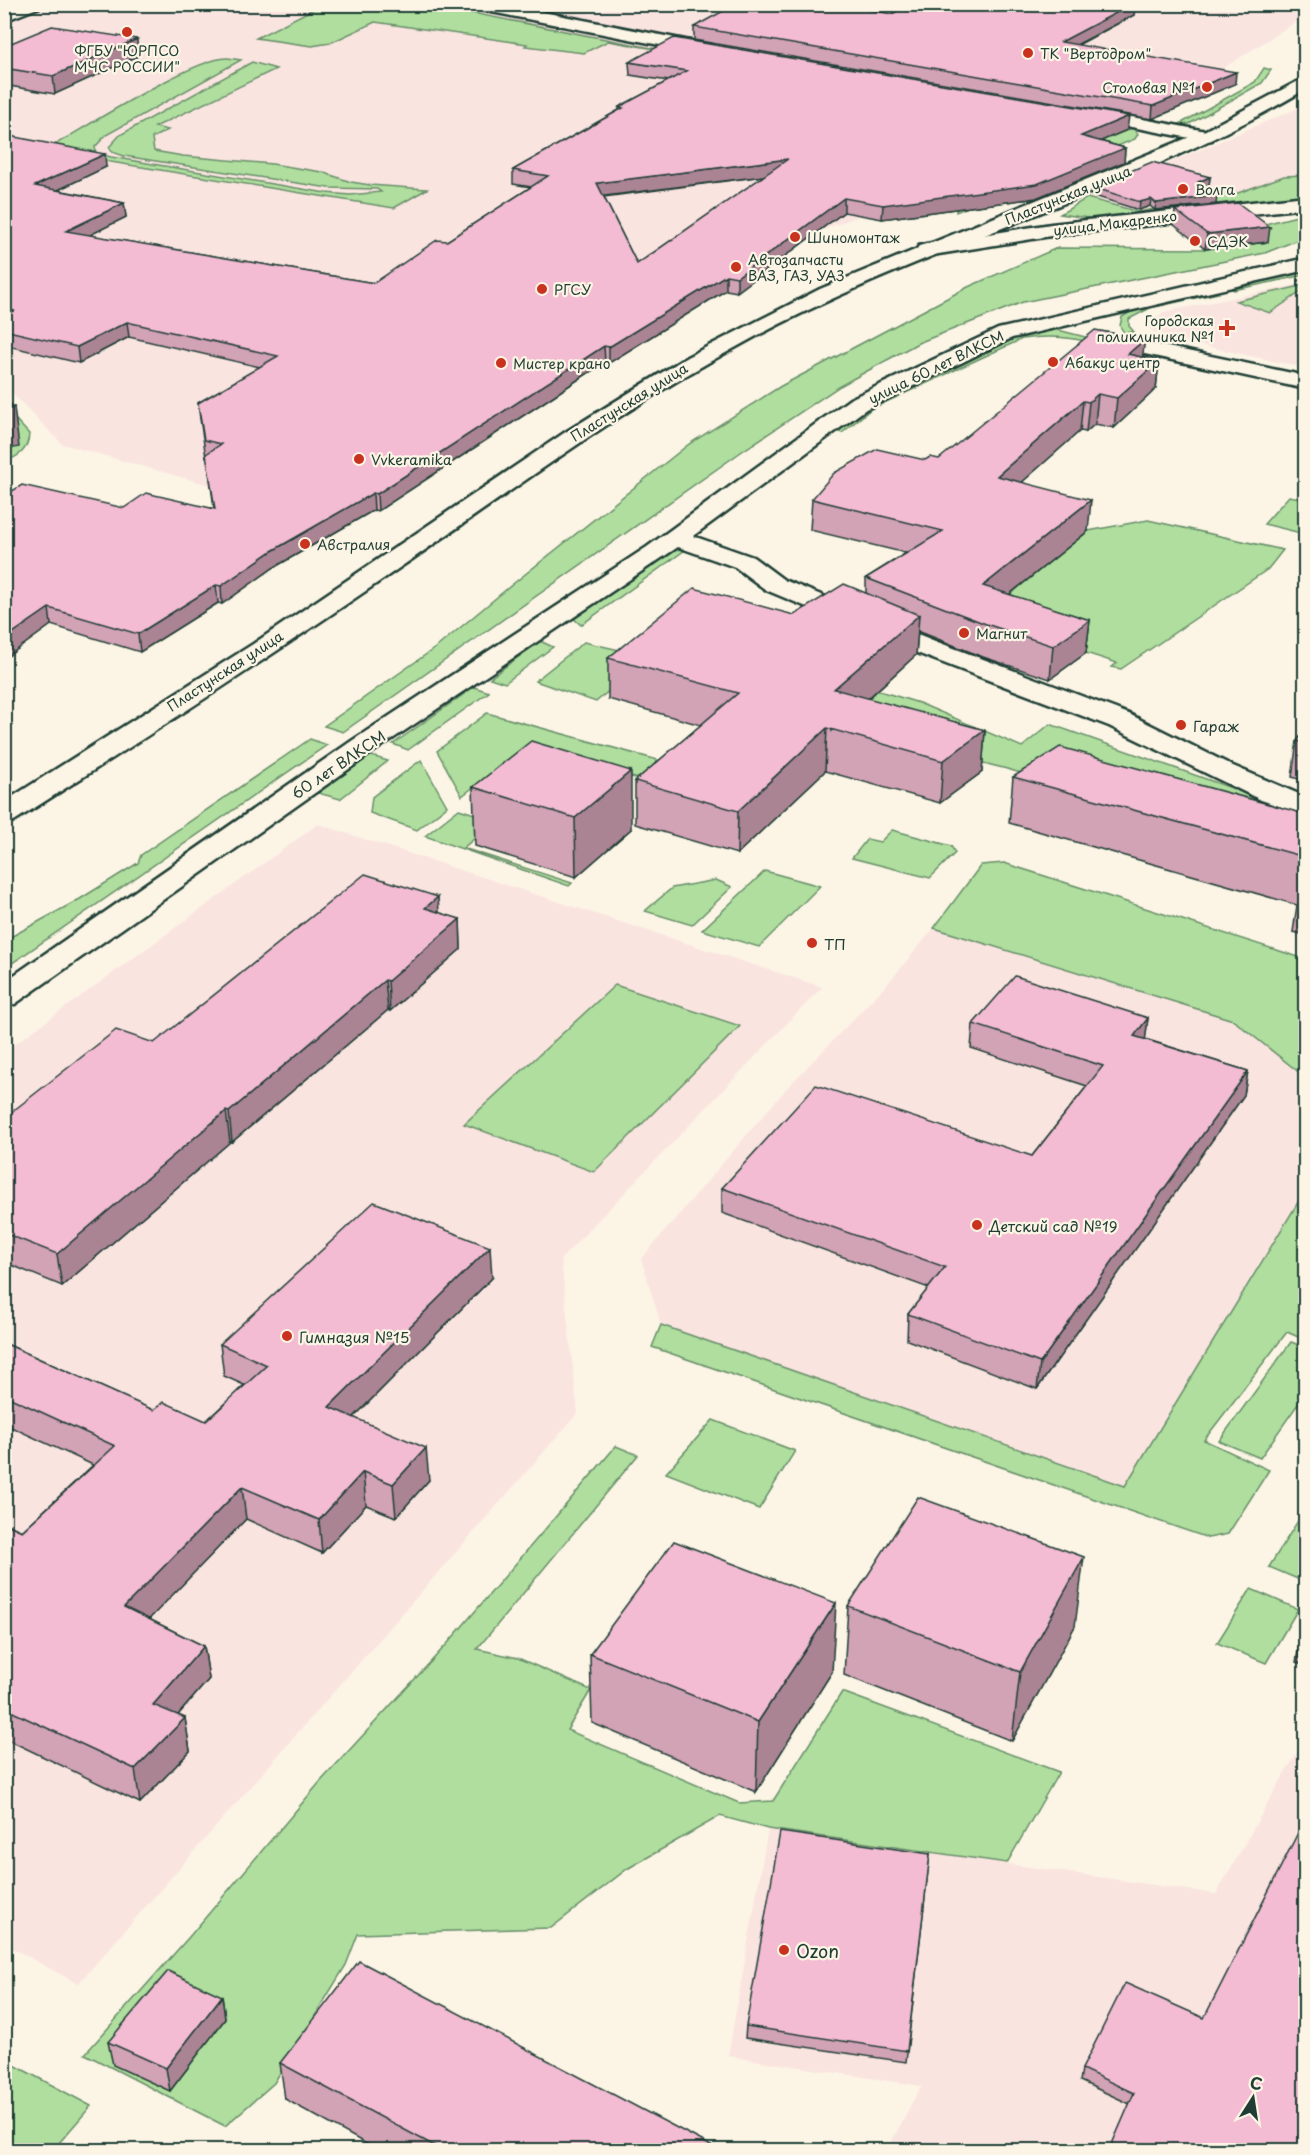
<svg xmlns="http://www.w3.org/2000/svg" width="1310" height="2155" viewBox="0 0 1310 2155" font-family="'Playpen Sans',sans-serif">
  <rect width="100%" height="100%" fill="#fcf5e5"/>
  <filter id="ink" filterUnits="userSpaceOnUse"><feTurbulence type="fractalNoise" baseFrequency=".0167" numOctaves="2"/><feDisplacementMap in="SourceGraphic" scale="12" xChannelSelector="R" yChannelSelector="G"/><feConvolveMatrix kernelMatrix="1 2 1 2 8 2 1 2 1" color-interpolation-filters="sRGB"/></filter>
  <g filter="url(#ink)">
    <g fill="#fae4e0">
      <path d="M32 4H544L591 14 617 4 1306 5 1305 16 1219 71 1113 111 1093 125 640 301 256 498 62 444 5 386 4 17Z"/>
      <path d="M1305 105V175L1284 176 1238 193H1216L1185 203 1139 212 1087 198Z"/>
      <path d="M1305 283V368L1172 339 1152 331 1146 325 1164 312Z"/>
      <path d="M318 824 822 987 561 1259 578 1413 78 1984 5 1944 4 1052Z"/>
      <path d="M934 928 1233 1020 1305 1077V1191L1125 1487 661 1325 641 1259 785 1090 889 982Z"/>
      <path d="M1305 1738V2150H887L921 2086 728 2056 768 1829 1216 1894Z"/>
    </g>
    <g fill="#afde9e" stroke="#678e69" stroke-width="1.5">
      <path d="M426 4 672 52 608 41 584 53 525 46 527 44 375 22 330 43 312 46 256 38 321 5Z"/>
      <path d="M228 58 241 60 106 135 95 147 96 153 111 157 326 193 350 195 381 192 377 189 329 188 124 156 112 152 109 147 120 135 252 62 276 69 155 127 168 130 152 138 154 151 183 156 272 164 322 172 351 182 370 185 427 189 394 208 49 152 54 145C86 127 197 56 228 58Z"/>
      <path d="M1264 68 1271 70 1262 83 1189 124 1178 125 1255 82Z"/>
      <path d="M1133 127 1138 134 1135 139 956 212V208L992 187Z"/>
      <path d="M1305 175V200L1126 218H1088L1060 214 1087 198 1139 212 1185 203 1216 193H1238L1284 176Z"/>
      <path d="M1305 214V237L1265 253 1023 302 918 343 840 386 741 452 343 732 324 726 438 646 514 583 689 444 781 386 968 287 1057 248 1205 249 1267 242 1249 228Z"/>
      <path d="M1305 269V275L1234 290 1227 286Z"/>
      <path d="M1305 285V289L1270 313 1236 301Z"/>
      <path d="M1207 289 1218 293 1150 308 1129 319V326L1134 332 1124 333 1120 326 1122 317 1139 307Z"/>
      <path d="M1054 329 1097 340 1095 343C1069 337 1048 335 1022 339L871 409 842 433 832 430 866 405 1020 332Z"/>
      <path d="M5 408 29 434C28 450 19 457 5 461L4 452 17 442Z"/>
      <path d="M1289 496 1305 499V534L1264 524Z"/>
      <path d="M1148 520 1283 550 1268 569 1121 669 1112 667 1117 663 971 616 1024 582 1088 531Z"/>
      <path d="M674 547 685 550 581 625 572 617Z"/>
      <path d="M540 641 553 647 505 683 490 678Z"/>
      <path d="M584 642 642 655V662L596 702 535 681Z"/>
      <path d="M474 687 489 692 408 750 393 744Z"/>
      <path d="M873 689 919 703 1022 747 1050 724 1257 797 1305 818V856L1007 769 797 716Z"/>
      <path d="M487 713 672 764 655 782 586 768 487 777 462 796 437 751Z"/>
      <path d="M310 739 327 745 5 968V940L80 899 138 863 141 855Z"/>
      <path d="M368 755 388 761 340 799 318 793Z"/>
      <path d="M421 760 447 806 417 830 370 813 372 797Z"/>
      <path d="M459 809 496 821 463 848 572 883 569 886 425 836Z"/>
      <path d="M892 830 951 846 955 853 930 878 852 858 867 839 880 842Z"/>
      <path d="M1004 863 1305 959V1077L1233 1020 934 928 981 865Z"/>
      <path d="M765 871 820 886 759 947 702 930Z"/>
      <path d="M716 880 732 887 692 925 645 911 672 888Z"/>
      <path d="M615 985 740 1026 594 1172 464 1124Z"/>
      <path d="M1305 1191V1263L1299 1275 1305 1278V1340L1287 1332 1204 1440 1269 1470 1228 1534 1208 1538 652 1347 661 1325 1125 1486Z"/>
      <path d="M1291 1342 1305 1347V1394L1260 1458 1219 1441Z"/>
      <path d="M713 1420 795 1451 759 1509 666 1473Z"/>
      <path d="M616 1446 638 1455 477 1649 518 1658 591 1690 567 1730 739 1803 773 1801 842 1692 1059 1772 1007 1863 768 1829 720 1816 627 1869 551 1928 358 1934 346 1965 274 2083 225 2126 85 2054 189 1937 320 1782 448 1643Z"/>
      <path d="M1301 1516 1305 1517V1582L1269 1567Z"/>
      <path d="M1251 1589 1298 1609 1266 1663 1217 1643Z"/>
      <path d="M5 2060 91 2106 53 2150H5V2126L11 2119 5 2114Z"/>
    </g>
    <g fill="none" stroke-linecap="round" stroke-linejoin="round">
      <defs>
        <g id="minor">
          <path d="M20 4H42L40 7 4 21V10Z"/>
          <path d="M469 4H502L711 45 719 50 711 55 476 9Z"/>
          <path d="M1084 108 1206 131 1212 132 1215 136 1212 140 1206 141 1078 117 1075 113 1078 109Z"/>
          <path d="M1306 258V270L1012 338 866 409 693 536 753 557 784 580 935 641 1129 714 1233 766 1306 797V815L1261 800 1109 726 917 653 766 590 735 567 678 547 373 752 15 1004 4 1006V982L353 740 647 547 850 399 998 329Z"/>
          <path d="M1101 333 1306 376V389L1094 343 1091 339 1094 335Z"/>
        </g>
        <path id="tertiary" d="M1306 196V208L1051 236 926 256 919 254 916 250 919 246 926 244 1051 224Z"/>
        <path id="secondary" d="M1306 77V89C1127 195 922 245 740 345 621 409 513 490 402 566 275 654 145 738 14 821L4 823V802L253 644 564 433 687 357 820 289 1202 132Z"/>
      </defs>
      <use href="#minor" stroke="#1f3d34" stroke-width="5"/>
      <use href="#tertiary" stroke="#1f3d34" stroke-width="5"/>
      <use href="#secondary" stroke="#1f3d34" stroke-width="5"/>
      <use href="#minor" fill="#fcf5e5" fill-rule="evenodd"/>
      <use href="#tertiary" fill="#fcf5e5" fill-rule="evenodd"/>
      <use href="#secondary" fill="#fcf5e5" fill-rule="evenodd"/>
    </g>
    <g fill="#d2a2b5" stroke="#1f3d34" stroke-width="1.5" fill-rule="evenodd">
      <path d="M911 4H1140L1135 7 1134 15 1078 45 1235 84 1152 119 694 40V27L892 14Z"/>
      <path d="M4 46 138 56 55 94 4 85Z"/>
      <path d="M629 62 1127 130 1100 141 1125 148 1124 162 1036 198 882 219 844 212 737 292 726 290 609 363 605 362 378 511 374 510 273 568 222 604 218 603 140 652 51 625 4 659 124 508H214L207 457H206L200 419 198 403 260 367 129 337 79 363 4 345V135L106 167 58 190 124 203 126 217 89 235 374 283 447 241 531 187 513 184V170L619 110V107L668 81 630 75ZM764 176 637 264 604 197Z"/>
      <path d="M1210 177 1209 185 1204 186 1216 204 1155 210 1150 206 1139 210 1091 195 1092 187Z"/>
      <path d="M1175 210 1268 242 1205 249 1174 225Z"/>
      <path d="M1143 357 1159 361 1156 389 1114 428 1095 424 1086 432 1080 431 1022 482 1088 531 1009 595 1090 620 1086 653 1050 679 983 657 918 631 916 655 868 699 985 730 982 772 940 803 825 771 737 854 635 824V781L701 725 608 699V658L794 615 866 593V578L906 553 810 530 812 499 925 460 939 459Z"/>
      <path d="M1305 730V781L1292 777 1297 741Z"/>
      <path d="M1013 777 1305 814V935L1293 932 1297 905 1009 823Z"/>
      <path d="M473 787 631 829 576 877 475 846Z"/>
      <path d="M439 913 460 919 461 949 390 1011 388 1010 232 1142H230L62 1286 4 1262V1118L154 1043Z"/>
      <path d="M1148 1018 1145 1039 1248 1071 1244 1095 1037 1389 907 1340 908 1314 929 1288 722 1213V1188L1032 1156 1087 1086 971 1048 973 1024Z"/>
      <path d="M492 1278 354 1417 429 1480 396 1517 366 1505 322 1553 246 1519 149 1619 204 1646 209 1679 178 1715 185 1718 190 1751 140 1803 4 1738V1523L22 1531 93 1465 7 1425 4 1427V1343L153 1410 206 1421 244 1385 224 1376 220 1344Z"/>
      <path d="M848 1606 1075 1626 1012 1741 844 1675Z"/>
      <path d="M1305 1615V1666L1296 1662Z"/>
      <path d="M590 1654 832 1672 756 1792 592 1723Z"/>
      <path d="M930 1854 906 2062 745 2038 746 2026Z"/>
      <path d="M222 1996 225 2019 170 2091 113 2065 108 2042Z"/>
      <path d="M1204 2018 1305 2151 1130 2104 1080 2081 1082 2069Z"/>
      <path d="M280 2063 721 2151H379L285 2099Z"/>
    </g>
    <g fill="#ab8494" stroke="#1f3d34" stroke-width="1.5">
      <path d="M1124 4H1140L1135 7 1134 15 1059 54 1061 42Z"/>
      <path d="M137 39 138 56 55 94 53 76Z"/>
      <path d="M1236 72 1235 84 1152 119 1153 106Z"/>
      <path d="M1129 116 1127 130 1080 150 1081 136Z"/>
      <path d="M1125 148 1124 162 1036 198 882 219 883 205Z"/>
      <path d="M105 154 106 167 37 200 35 186Z"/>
      <path d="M788 159 787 173 597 197V183Z"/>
      <path d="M1210 177 1209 185 1197 189 1198 182Z"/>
      <path d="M1217 196 1216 204 1155 210 1156 203Z"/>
      <path d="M844 198V212L737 292V277Z"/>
      <path d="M1151 199 1150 206 1139 210 1140 202Z"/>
      <path d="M124 203 126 217 68 246 66 231Z"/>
      <path d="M1270 227 1268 242 1205 249 1207 234Z"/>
      <path d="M726 275V290L609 363V347Z"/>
      <path d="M127 322 129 337 79 363 77 347Z"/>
      <path d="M1145 339 1141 368 1128 354Z"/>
      <path d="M604 346 605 362 378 511 377 494Z"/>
      <path d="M1159 361 1156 389 1114 428 1117 398Z"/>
      <path d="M1098 394 1095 424 1086 432 1089 402Z"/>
      <path d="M1083 401 1080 431 994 507 997 476Z"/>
      <path d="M14 407 19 447 4 450V409Z"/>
      <path d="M373 493 374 510 273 568 222 604 221 586 272 551Z"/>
      <path d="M1091 500 1088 531 980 618 983 586Z"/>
      <path d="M216 585 218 603 140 652 138 634Z"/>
      <path d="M49 608 51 625 4 659V639Z"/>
      <path d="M919 615 916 655 832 731 834 689Z"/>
      <path d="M1090 620 1086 653 1050 679 1053 646Z"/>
      <path d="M827 728 825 771 737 854 738 811Z"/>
      <path d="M985 730 982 772 940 803 943 761Z"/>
      <path d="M631 771V829L576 877 575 818Z"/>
      <path d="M1305 865V886L1302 885Z"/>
      <path d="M438 897 440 926 425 908Z"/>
      <path d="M460 919 461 949 390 1011 388 981Z"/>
      <path d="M385 980 388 1010 232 1142 229 1112Z"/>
      <path d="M1148 1018 1145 1042 1134 1036Z"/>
      <path d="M1248 1071 1244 1095 1037 1389 1040 1363Z"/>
      <path d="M226 1111 230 1142 62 1286 57 1254Z"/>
      <path d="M490 1247 492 1278 332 1439 329 1407Z"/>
      <path d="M4 1413 7 1425 4 1427Z"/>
      <path d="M426 1448 429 1480 396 1517 393 1484Z"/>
      <path d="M363 1472 366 1505 322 1553 319 1520Z"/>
      <path d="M242 1487 246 1519 129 1640 124 1607Z"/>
      <path d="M1084 1557 1075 1626 1012 1741 1020 1672Z"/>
      <path d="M836 1603 832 1672 756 1792 758 1722Z"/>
      <path d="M204 1646 209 1679 158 1738 153 1705Z"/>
      <path d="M185 1718 190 1751 140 1803 135 1769Z"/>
      <path d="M222 1996 225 2019 170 2091 166 2068Z"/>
    </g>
    <g fill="#f4bcd3" stroke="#1f3d34" stroke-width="1.5" fill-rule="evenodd">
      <path d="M736 4H837L892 14 911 4H1133L1061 42 1236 72 1153 106 694 27Z"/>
      <path d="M52 26 137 39 53 76 4 68V46Z"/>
      <path d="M674 38 1129 116 1081 136 1125 148 1037 184 883 205 844 198 737 277 726 275 609 347 604 346 377 494 373 493 272 551 221 586 216 585 138 634 49 608 4 639V496L22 485 124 508 146 493 215 509 206 454 221 444 204 440 198 403 278 356 127 322 77 347 4 330V313L15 311 4 309V135L105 154 35 186 124 203 66 231 374 283 437 240 447 241 548 176 513 170 623 108 619 107 687 71 629 62ZM788 159 637 264 597 183Z"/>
      <path d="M1152 162 1210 177 1198 182 1217 196 1156 203 1151 199 1140 202 1092 187Z"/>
      <path d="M1238 203 1270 227 1207 234 1175 210Z"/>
      <path d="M1095 330 1145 339 1128 354 1159 361 1117 398 1098 394 1089 402 1083 401 997 476 1091 500 983 586 1090 620 1053 646 986 624 866 578 943 531 812 499 834 473 877 449 925 460 930 457 939 459Z"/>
      <path d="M4 398 14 407 4 409Z"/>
      <path d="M844 584 919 615 834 689 985 730 943 761 827 728 738 811 635 781 738 693 608 658 694 588 794 615Z"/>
      <path d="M1305 730V743L1297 741Z"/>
      <path d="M531 741 631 771 575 818 473 787Z"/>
      <path d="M1060 747 1305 814V857L1013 777Z"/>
      <path d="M365 874 438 897 425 908 460 919 388 981 385 980 229 1112 226 1111 57 1254 4 1233V1118L116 1030 154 1043Z"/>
      <path d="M1305 878V886L1301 884Z"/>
      <path d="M1015 976 1148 1018 1134 1036 1248 1071 1040 1363 908 1314 945 1267 722 1188 816 1085 1032 1156 1103 1066 973 1024Z"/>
      <path d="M374 1202 490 1247 329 1407 426 1448 393 1484 363 1472 319 1520 242 1487 124 1607 204 1646 153 1705 185 1718 135 1769 4 1708V1523L22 1531 115 1446 4 1395V1343L153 1410 164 1402 206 1421 267 1365 220 1344Z"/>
      <path d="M918 1497 1084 1557 1020 1672 848 1606Z"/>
      <path d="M674 1541 836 1603 758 1722 590 1654Z"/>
      <path d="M1305 1819V2151H1109L1134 2093 1082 2069 1125 1983 1204 2018Z"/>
      <path d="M780 1832 930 1854 907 2051 746 2026Z"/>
      <path d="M359 1961 721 2151H444L280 2063Z"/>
      <path d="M168 1971 222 1996 166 2068 108 2042Z"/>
    </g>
  </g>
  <g fill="#c8321e" stroke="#fcf5e5" stroke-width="2">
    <circle cx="127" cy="32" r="6"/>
    <circle cx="1028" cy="53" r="6"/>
    <circle cx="1207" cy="87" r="6"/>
    <circle cx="1183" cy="189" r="6"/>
    <circle cx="795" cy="237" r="6"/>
    <circle cx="1195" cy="241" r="6"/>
    <circle cx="736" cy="267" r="6"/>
    <circle cx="542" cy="289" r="6"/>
    <path d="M1224 319h6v6h6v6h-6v6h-6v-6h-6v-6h6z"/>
    <circle cx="1053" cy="362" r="6"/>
    <circle cx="501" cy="363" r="6"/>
    <circle cx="359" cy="459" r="6"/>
    <circle cx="305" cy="544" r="6"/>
    <circle cx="964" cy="633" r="6"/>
    <circle cx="1181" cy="725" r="6"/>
    <circle cx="812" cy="943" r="6"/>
    <circle cx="977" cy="1225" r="6"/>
    <circle cx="287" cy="1336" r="6"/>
    <circle cx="784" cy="1950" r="6"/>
  </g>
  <g text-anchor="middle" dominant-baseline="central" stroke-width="4.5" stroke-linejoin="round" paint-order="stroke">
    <g font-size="14" fill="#1f3d34" stroke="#fcf5e5" text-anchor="start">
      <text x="127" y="50" text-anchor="middle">ФГБУ "ЮРПСО<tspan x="127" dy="16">МЧС РОССИИ"</tspan></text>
      <text x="1040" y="53">ТК "Вертодром"</text>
      <text x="1195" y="87" text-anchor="end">Столовая №1</text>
      <text x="1195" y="189">Волга</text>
      <text x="807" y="237">Шиномонтаж</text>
      <text x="1207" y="241">СДЭК</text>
      <text x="748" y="259">Автозапчасти<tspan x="748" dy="16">ВАЗ, ГАЗ, УАЗ</tspan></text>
      <text x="554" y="289">РГСУ</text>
      <text x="1214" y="320" text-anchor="end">Городская<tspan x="1214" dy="16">поликлиника №1</tspan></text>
      <text x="1065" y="362">Абакус центр</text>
      <text x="513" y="363">Мистер крано</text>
      <text x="371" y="459">Vvkeramika</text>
      <text x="317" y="544">Австралия</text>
      <text x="976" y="633">Магнит</text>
    </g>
    <g font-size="14" fill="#1f3d34" stroke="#fcf5e5">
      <text transform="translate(1068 195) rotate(-22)">Пластунская улица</text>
      <text transform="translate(1115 223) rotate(-7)">улица Макаренко</text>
      <text transform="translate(936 367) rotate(-26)">улица 60 лет ВЛКСМ</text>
      <text transform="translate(629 402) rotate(-32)">Пластунская улица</text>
      <text transform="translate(225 671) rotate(-33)">Пластунская улица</text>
    </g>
    <g font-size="15" fill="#1f3d34" stroke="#fcf5e5" text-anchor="start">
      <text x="1193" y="725">Гараж</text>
      <text x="824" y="943">ТП</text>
      <text x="989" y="1225">Детский сад №19</text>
      <text x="299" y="1336">Гимназия №15</text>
    </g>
    <g font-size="15" fill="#1f3d34" stroke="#fcf5e5">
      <text transform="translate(338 764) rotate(-34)">60 лет ВЛКСМ</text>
    </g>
    <g font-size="18" fill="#1f3d34" stroke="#fcf5e5" text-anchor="start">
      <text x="796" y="1950">Ozon</text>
    </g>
  </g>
  <rect width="1310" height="2155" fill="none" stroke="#fcf5e5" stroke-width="24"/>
  <rect x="12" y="12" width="1286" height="2131" fill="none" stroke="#1f3d34" stroke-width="2" filter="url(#ink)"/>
  <g transform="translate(1253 2098) rotate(12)" stroke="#fcf5e5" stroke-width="4.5" paint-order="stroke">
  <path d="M0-4.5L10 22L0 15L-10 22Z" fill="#1f3d34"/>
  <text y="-9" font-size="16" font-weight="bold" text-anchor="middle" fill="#1f3d34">С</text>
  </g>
</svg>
